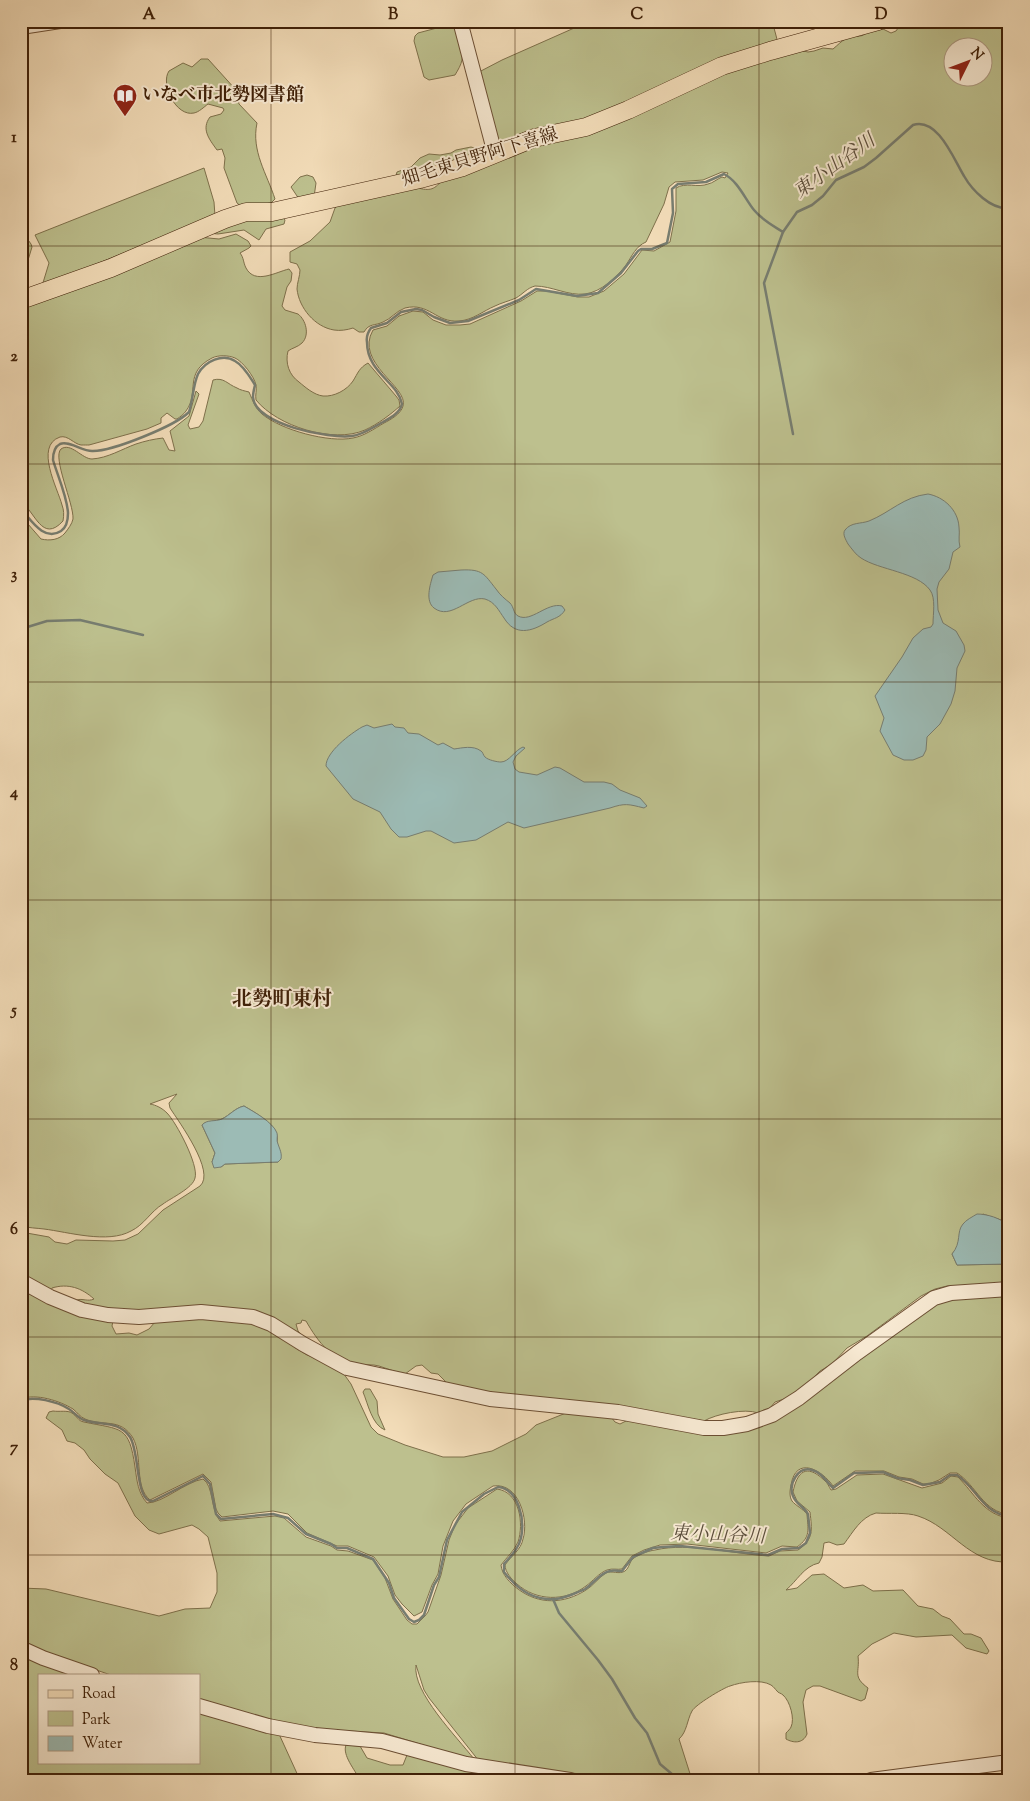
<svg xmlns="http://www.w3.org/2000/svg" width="1030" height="1801" viewBox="0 0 1030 1801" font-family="'Sorts Mill Goudy','Noto Serif JP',serif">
  <rect width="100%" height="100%" fill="#f3ddb9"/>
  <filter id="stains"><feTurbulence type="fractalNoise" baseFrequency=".004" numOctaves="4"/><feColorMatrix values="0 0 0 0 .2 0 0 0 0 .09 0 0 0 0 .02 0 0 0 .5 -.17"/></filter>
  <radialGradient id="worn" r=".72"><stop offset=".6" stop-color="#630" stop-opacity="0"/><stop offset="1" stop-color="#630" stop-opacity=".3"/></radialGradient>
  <g fill="#bdc08e" stroke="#7e704b" fill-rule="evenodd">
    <path d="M590 21H781L787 24 774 28 778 43 633 102 501 147 495 141 479 72 502 60Z"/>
    <path d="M903 21H1009V1226L1004 1221 983 1214 960 1233 958 1247 952 1254 957 1265 1009 1264V1284L947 1286 935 1289 921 1296 867 1336 847 1348 832 1364 820 1371 796 1395 775 1402 770 1408 758 1413C745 1408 716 1414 704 1421L632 1409 495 1394 448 1384 438 1374 431 1373 422 1365 416 1366 405 1374C396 1372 388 1369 379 1366 372 1364 366 1365 359 1365 333 1362 318 1342 306 1321L302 1320 301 1323 296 1324 298 1331 304 1337 272 1318 112 1310 77 1302V1300C82 1298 88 1302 94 1299 82 1288 68 1283 52 1288L51 1291 21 1275V1232L49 1237 55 1242 67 1244 76 1240 113 1241 125 1240 138 1234 163 1210 200 1186C216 1172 179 1122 170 1108L169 1103 177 1094 150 1104C156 1105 162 1108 167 1113 176 1122 199 1165 195 1178 193 1188 171 1198 163 1204 151 1211 144 1225 131 1231 108 1244 68 1232 44 1229 36 1228 29 1228 21 1226V516L41 539C50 541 59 540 65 533 68 529 72 524 73 519 74 504 52 457 61 449 71 442 82 459 92 459 108 458 122 449 136 444 145 441 154 439 163 438L169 450 175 451 170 431 189 416 196 391 199 394 188 425 190 429 199 427 203 421 213 380C224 377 227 384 237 388 240 390 245 391 249 392 253 401 255 408 262 414 281 430 329 443 353 438 364 436 374 429 384 423 390 420 401 414 403 406 409 387 354 363 373 330L387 326 399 316 413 311 423 312 433 320 446 325H460L470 324 521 301 537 291H547L578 297H589L604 291 624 274 642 250 654 251 670 242 676 211V188C685 182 698 188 708 184 713 183 717 179 722 177L725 178 728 173 722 172 703 180 675 182 669 187 664 204 646 242C636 246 632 256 626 265 617 277 601 292 585 294 568 296 552 286 535 286 527 288 523 294 516 298 509 301 501 303 495 306 483 311 473 320 459 321 436 323 429 302 405 308 396 311 391 319 383 322 375 326 369 323 364 332H359L353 328C347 330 340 331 334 330 315 327 299 308 297 289 297 283 300 276 300 270L297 264 290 262V252L310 241 330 222 335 208 339 204 415 187C428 191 434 191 442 180L721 73 794 49 808 52 814 51 823 48 833 49C838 45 841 41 847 38 856 34 863 40 869 29L881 28 891 33 896 31ZM952 48H982V78H952ZM244 1106C254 1112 274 1123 277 1135 278 1138 277 1140 277 1143 280 1154 282 1149 278 1162L225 1164 221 1167 212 1162 215 1153 202 1125C208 1120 215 1122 222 1119 230 1115 235 1108 244 1106Z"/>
    <path d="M452 24C459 31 464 51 462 60 461 65 458 70 455 75L429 80 424 77 414 41 415 36 418 33Z"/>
    <path d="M201 59H208L236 90 239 104 257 123C251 151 267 174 275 199L271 203 242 207 237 203 224 168 225 158 222 149 217 150C209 139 201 129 210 117L221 114 224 110 223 108 208 104C204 107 199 112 194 113 176 117 160 84 169 71L183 63 192 67Z"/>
    <path d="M471 147 478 149 489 148 486 153 395 179 397 172 411 167 420 158 429 154 440 155 451 153 456 150Z"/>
    <path d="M204 168 214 202 215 216 42 286 49 263 35 235Z"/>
    <path d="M307 175 313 177 316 183 314 197 299 199 291 187 300 177Z"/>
    <path d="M280 214 285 220 284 224 266 229 259 240 244 230 218 234 207 233 235 220Z"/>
    <path d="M21 230 31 244 32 247 22 280 21 293Z"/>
    <path d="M236 234 248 241 251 246 249 248 240 253C244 258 243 262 246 268 255 285 276 272 289 269L292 273 291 281 287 287 282 306 285 310 298 314C306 320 310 335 302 343 298 347 292 348 288 351 285 363 289 375 299 382 305 387 314 395 323 396 334 397 347 390 353 381 358 373 359 368 368 363L396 396 399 400 400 406C390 415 378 424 365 430 333 444 277 426 256 400 255 395 257 390 256 385 254 376 242 361 235 358 228 355 218 355 212 358 183 373 200 392 186 411 184 414 180 417 177 419H175L167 413 161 418V423L147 429 89 445C87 445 84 445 81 445 74 444 68 435 60 437 34 446 58 489 62 505 64 510 64 515 63 521 42 544 35 511 21 502V305L198 237 219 239Z"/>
    <path d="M21 1287 113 1321 112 1326 116 1334 129 1333 137 1335 149 1329 155 1322 204 1317 254 1322 285 1338 294 1347 307 1355 313 1357 341 1370 351 1384 371 1427 378 1434 405 1445 443 1457H464L492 1451 526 1434 536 1425 566 1413 611 1417 615 1422 620 1424 628 1420 749 1427 942 1299 1009 1293V1514C984 1513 976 1485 957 1473H950L939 1480 929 1484H923L912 1479 899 1477 884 1471H855L833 1486C822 1470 796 1455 791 1485 790 1490 789 1496 792 1501 795 1505 803 1509 807 1514 808 1530 811 1537 797 1547L782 1546 766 1553 687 1544 660 1545 644 1550 632 1556 622 1569C617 1570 613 1568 607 1570 599 1573 593 1581 586 1586 565 1602 536 1601 517 1584 512 1580 505 1572 505 1565 511 1556 521 1550 523 1539 529 1520 519 1482 493 1486L466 1504 453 1521 443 1546 438 1574 432 1585 422 1612 414 1616 402 1604 395 1595 388 1576 374 1557 348 1546H337L307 1533 288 1514 273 1511 222 1517 218 1513 216 1509 211 1482 203 1474 150 1500C134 1487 143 1457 133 1438 120 1417 103 1427 85 1419 80 1417 77 1412 73 1409 60 1401 36 1393 21 1399Z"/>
    <path d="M365 1389H370L377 1401 378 1414 385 1430C372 1425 368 1404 363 1392Z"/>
    <path d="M53 1411C59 1412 68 1410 72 1413 77 1416 78 1421 84 1422 122 1430 129 1425 135 1467 137 1481 138 1493 147 1503 163 1503 185 1482 203 1479 214 1486 210 1509 220 1521L275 1516 284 1518 306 1537 331 1546 337 1550 348 1551 373 1560 385 1578 393 1599 407 1620 412 1624H417L425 1616 428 1612 441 1575 449 1540 455 1525 468 1508 497 1489C520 1492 524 1524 518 1542 514 1551 507 1557 501 1565 502 1575 510 1583 518 1589 539 1605 564 1604 586 1590 593 1586 599 1577 606 1573 612 1570 619 1575 625 1571 628 1569 629 1565 631 1561 635 1555 648 1551 655 1550 690 1542 733 1554 769 1556L780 1551 798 1550C814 1539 812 1530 810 1512L797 1501 793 1492C797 1472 806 1463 824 1480 828 1483 829 1487 831 1490L836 1489 857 1475 883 1474 922 1488 942 1483 951 1476 958 1477C974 1493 984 1515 1009 1518V1562C969 1564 952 1527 918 1516 907 1512 888 1514 876 1513 861 1517 853 1532 844 1544L837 1545 829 1542 824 1543 822 1557 819 1563C804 1566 797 1581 786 1590L797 1588 812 1575 824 1574 844 1588 863 1585 873 1591 903 1590 918 1606 933 1609 942 1616 950 1619 964 1634H971L981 1638 989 1651 987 1654 966 1648 952 1635 916 1637 894 1633 872 1644 858 1656C860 1673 852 1676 868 1688L865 1699 861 1701 820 1686H813L806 1690 803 1702 807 1734C803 1744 793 1743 786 1739V1733C787 1732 791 1728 791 1727 795 1719 790 1701 783 1695 781 1693 778 1693 777 1691 775 1689 774 1687 771 1685 761 1679 741 1682 730 1686 723 1688 695 1705 692 1711 687 1720 687 1732 679 1739L692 1780H618C612 1775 610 1773 603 1777L479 1761 429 1698 424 1690 416 1665C412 1692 457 1737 474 1759L472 1760 384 1733 314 1729 280 1723 199 1700V1675H111L43 1652 21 1642V1588L46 1589 159 1616 185 1609 210 1608 217 1592V1573L208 1537 199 1529 192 1525 159 1534 149 1530 135 1516 118 1483 105 1474 90 1459 84 1450 75 1443 67 1441 62 1430 46 1418 49 1412Z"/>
    <path d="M21 1653 81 1675H39V1762H199V1711L279 1734 300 1780H21Z"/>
    <path d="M346 1745 360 1746 367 1758 390 1765H403L407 1755 478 1771 486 1780H360C355 1770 342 1755 346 1745Z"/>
  </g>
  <g fill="#9cbbb5" stroke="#777d70">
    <path d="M928 494C944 497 958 510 959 527 960 534 958 540 960 547L953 552 949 569 939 582 937 589 938 610 943 623 956 631 964 645 965 651 957 668 955 691 951 704 940 724 927 737 926 750 923 756 913 760H904L893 755 880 731 884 718 875 696 902 657 913 638 923 629 931 627 933 624C933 614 936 598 930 590 917 572 879 570 861 558 856 555 852 549 848 544 846 540 842 534 845 530 851 522 861 524 869 521 891 512 903 497 928 494Z"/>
    <path d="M461 570C483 569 484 574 496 589 500 595 505 599 510 603 514 607 513 613 518 616 531 623 547 602 562 606L565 610C560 618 554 618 547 622 531 632 515 636 504 618 499 611 495 602 485 599 468 595 451 621 434 608 425 601 430 585 433 575L438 572Z"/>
    <path d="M392 724 395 727 404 728 408 733 419 734 438 745 443 743 454 749C462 748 473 745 481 751 483 752 483 755 485 757 488 760 497 762 501 762 509 762 515 750 523 747L525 748 516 756 513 762 515 769 519 772 537 775 555 767 560 768 584 782H604L612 784 620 790 640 798 647 806 644 808C628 804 625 803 610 808L524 828 508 822 476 840 454 843 431 831H426L407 837H399L391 829 380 812 353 799 326 766C326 752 350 734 362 727L367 725 374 728Z"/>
    <path d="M244 1106C254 1112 273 1122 277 1133 278 1137 276 1140 278 1144 280 1150 282 1153 281 1159L278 1162 225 1164 221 1167 214 1168 212 1162 215 1153 202 1125C207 1119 215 1122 222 1119 230 1115 235 1108 244 1106Z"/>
    <path d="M977 1214C987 1214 1001 1218 1009 1226V1264L957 1265 952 1254C962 1242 956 1232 963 1224 966 1220 972 1217 977 1214Z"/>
  </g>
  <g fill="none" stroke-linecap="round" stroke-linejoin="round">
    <g stroke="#777d70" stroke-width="2.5">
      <path d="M783 232 764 283 793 434"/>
      <path d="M21 509C31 520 44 542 61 531 67 527 68 520 68 513 67 496 58 477 53 460 53 454 54 447 60 444 69 440 83 452 93 451 113 451 175 426 189 412 193 400 193 385 198 374 205 361 223 353 235 361 244 366 250 377 255 385 254 389 253 393 253 397 255 425 330 439 352 436 363 435 373 427 383 422 390 418 400 413 402 404 398 382 367 373 367 342 366 336 368 332 371 328L387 323 401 312 416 309 422 310 434 317 450 323 468 321 519 300 536 289 577 296 598 293 621 273 638 251 641 249H652L667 243 673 213 672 189 678 184 706 182 724 174C738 181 745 199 754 210 762 220 772 225 783 232L797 212 812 205 823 196 836 180 864 167 876 158 913 125C938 117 954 160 964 176 972 190 991 210 1009 208"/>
      <path d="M21 629 47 621 80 620 143 635"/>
      <path d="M21 1401C33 1395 58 1402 69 1409 74 1412 79 1419 84 1420 101 1426 118 1420 130 1437 140 1452 135 1503 153 1501L203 1476 210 1484 216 1514 221 1519 273 1514 288 1518 306 1534 331 1544 337 1548H347L373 1559 389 1583 394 1598 409 1619 414 1622 419 1620 424 1615 434 1585 439 1577 447 1540 462 1512 484 1494 498 1487C519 1489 525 1520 521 1538 519 1548 511 1556 504 1564V1572C522 1595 543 1606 571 1595 576 1593 581 1591 585 1589 593 1584 601 1572 610 1571 614 1570 618 1571 622 1571L633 1557 653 1548 663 1547 680 1546 768 1555 782 1549 799 1548 806 1543 810 1533 808 1514C804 1507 796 1504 793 1496 788 1484 798 1466 812 1470 822 1473 826 1481 833 1488L854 1473H858L883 1472 897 1478 910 1480 923 1485 940 1482 950 1475H957C976 1487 983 1514 1009 1516"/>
      <path d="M553 1599 559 1613 598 1660 612 1679 635 1718 647 1733 660 1764 679 1780"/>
    </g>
    <defs>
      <g id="minor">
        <path d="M460 21 495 154"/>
        <path d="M21 27 60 21"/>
        <path d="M21 1281 50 1297 82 1310 108 1315 139 1317 201 1312 253 1317 271 1324 303 1344 347 1368 490 1399 618 1412 704 1428H723L747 1424 772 1415 799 1398 857 1353 934 1298 951 1293 1009 1289"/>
        <path d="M21 1648 43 1658 92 1675"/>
        <path d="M199 1706 268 1726 315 1735 382 1741 466 1764 570 1780"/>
        <path d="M871 1780 1009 1762"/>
      </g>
      <path id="major" d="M21 300 111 268 225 219 246 212H272L420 179 463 167 534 138 586 127 628 110 722 66 770 51 878 21"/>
    </defs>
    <use href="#minor" stroke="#6c4f34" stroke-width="16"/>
    <use href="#major" stroke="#3f2008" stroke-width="19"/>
    <use href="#minor" stroke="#f7e9d2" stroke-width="14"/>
    <use href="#major" stroke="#f3ddb9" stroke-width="18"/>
  </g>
  <path fill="none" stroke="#3f2008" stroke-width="1" stroke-opacity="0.55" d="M271 21V1780M515 21V1780M759 21V1780M21 246H1009M21 464H1009M21 682H1009M21 900H1009M21 1119H1009M21 1337H1009M21 1555H1009"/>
  <defs>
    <symbol id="library-pin" viewBox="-11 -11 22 30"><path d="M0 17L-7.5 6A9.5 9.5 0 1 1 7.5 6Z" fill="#8f2418" stroke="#f7e9d2"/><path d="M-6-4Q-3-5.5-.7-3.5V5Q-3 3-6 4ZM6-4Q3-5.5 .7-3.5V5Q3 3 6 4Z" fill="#fff"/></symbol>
  </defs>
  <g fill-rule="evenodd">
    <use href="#library-pin" x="111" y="82" width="28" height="38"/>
  </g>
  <g text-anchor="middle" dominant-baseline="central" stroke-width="4" stroke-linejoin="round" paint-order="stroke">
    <g font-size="18" font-weight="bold" fill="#3f2008" stroke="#f7e9d2" text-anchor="start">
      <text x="142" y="96">いなべ市北勢図書館</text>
    </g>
    <g font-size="18" fill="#3f2008" stroke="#f7e9d2">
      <text transform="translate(480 158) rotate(-17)">畑毛東貝野阿下喜線</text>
    </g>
    <g font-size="19" font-style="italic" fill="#5b4e3c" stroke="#f7e9d2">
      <text transform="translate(835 167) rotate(-36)">東小山谷川</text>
      <text transform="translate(718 1536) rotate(2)">東小山谷川</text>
    </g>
    <g font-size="20" font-weight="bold" fill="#3f2008" stroke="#f7e9d2">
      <text x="282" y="1000">北勢町東村</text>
    </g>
  </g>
  <rect width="1030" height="1801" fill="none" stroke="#f3ddb9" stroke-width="55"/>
  <rect x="38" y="1674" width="162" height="90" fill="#f7e9d2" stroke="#ad9981"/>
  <rect x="48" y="1690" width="25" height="8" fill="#f3ddb9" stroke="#ad9981"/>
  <text x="82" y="1698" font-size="15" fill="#3f2008">Road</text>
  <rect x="48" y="1711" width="25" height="15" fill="#bdc08e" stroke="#ad9981"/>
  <text x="82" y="1724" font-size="15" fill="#3f2008">Park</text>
  <rect x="48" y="1736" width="25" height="15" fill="#9cbbb5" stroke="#ad9981"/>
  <text x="82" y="1748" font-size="15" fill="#3f2008">Water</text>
  <g transform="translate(968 62) rotate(48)"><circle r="24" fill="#f7e9d2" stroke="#ad9981"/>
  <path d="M0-4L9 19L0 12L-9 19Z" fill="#8f2418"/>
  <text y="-8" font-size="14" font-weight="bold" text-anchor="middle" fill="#3f2008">N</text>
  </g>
  <rect x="28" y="28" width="974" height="1746" fill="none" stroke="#3f2008" stroke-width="2"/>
  <g font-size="16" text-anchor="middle" font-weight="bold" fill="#3f2008">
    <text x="149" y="19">A</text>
    <text x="393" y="19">B</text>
    <text x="637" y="19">C</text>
    <text x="881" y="19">D</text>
    <text x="14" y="142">1</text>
    <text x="14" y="361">2</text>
    <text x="14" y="579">3</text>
    <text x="14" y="797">4</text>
    <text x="14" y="1015">5</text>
    <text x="14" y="1234">6</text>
    <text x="14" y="1452">7</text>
    <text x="14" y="1670">8</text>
  </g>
  <rect width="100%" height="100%" filter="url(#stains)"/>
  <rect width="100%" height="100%" fill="url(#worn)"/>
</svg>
